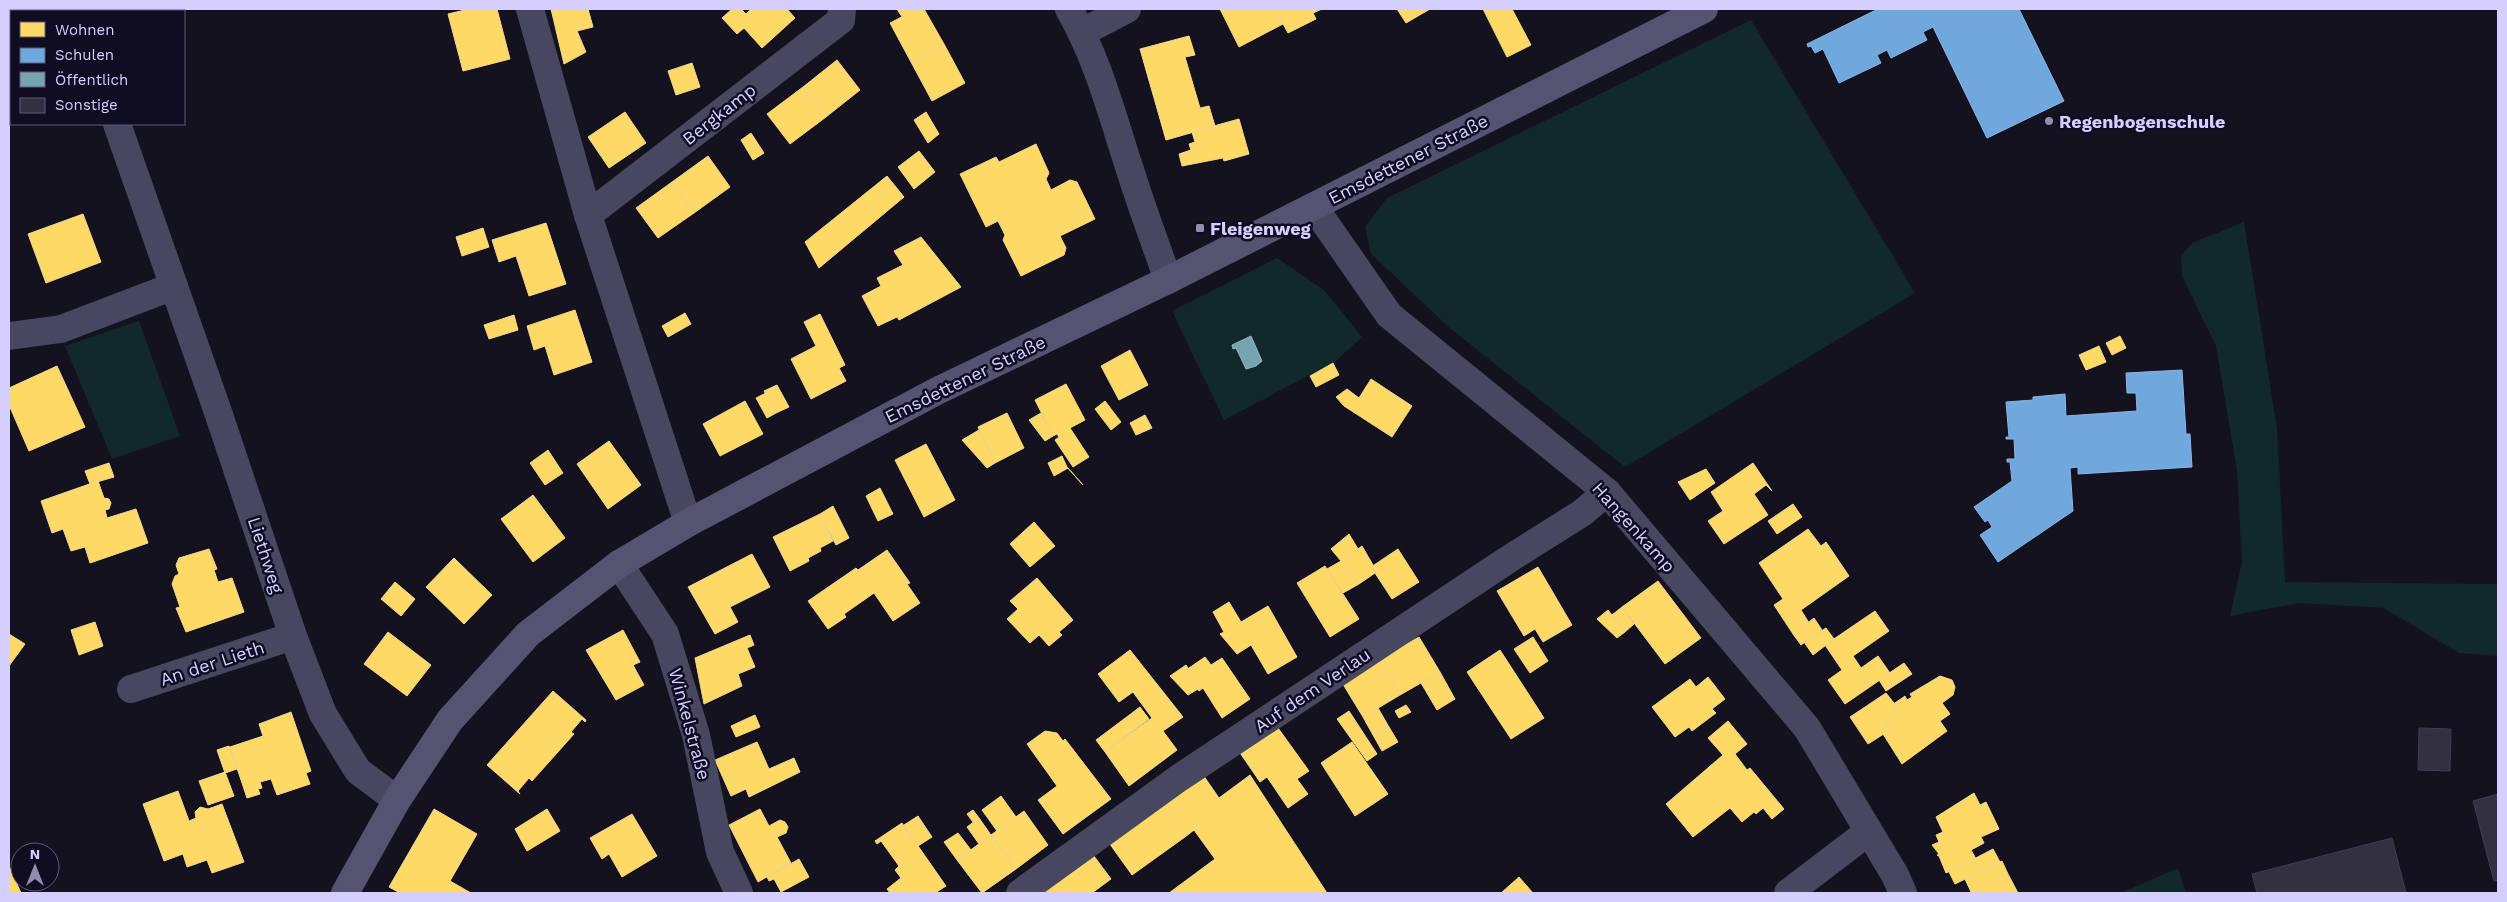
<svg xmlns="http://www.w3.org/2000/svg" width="2507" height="902" viewBox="0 0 2507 902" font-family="'Work Sans',sans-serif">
  <rect width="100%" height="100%" fill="#14121e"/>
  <g fill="#11292a">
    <path d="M1751 20 1915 293 1625 467 1451 329 1371 254 1365 227 1387 198Z"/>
    <path d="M2244 222 2277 428 2285 582 2498 584V656L2459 653 2384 608 2299 603 2230 616 2242 562 2237 471 2216 346 2182 276 2181 256 2192 243Z"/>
    <path d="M1277 258 1324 290 1362 337 1336 361 1224 420 1172 311Z"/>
    <path d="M139 321 180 436 112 459 65 346Z"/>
    <path d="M2178 868 2186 893H2121Z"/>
  </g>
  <g fill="#ffd966" stroke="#f2d694">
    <path d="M469 9H497L510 59 463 71 448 14Z"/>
    <path d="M551 9H588L593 27 577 31 586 52 564 64Z"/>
    <path d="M732 9H741L746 14 751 9H787L795 18 762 48 744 28 737 34 722 18Z"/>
    <path d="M897 9H917L902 17Z"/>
    <path d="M917 9H924L944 44 911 62 890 23Z"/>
    <path d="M1220 9H1275L1283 24 1239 47Z"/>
    <path d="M1275 9H1322L1313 13 1316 19 1288 33Z"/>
    <path d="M1397 9H1430L1406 23Z"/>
    <path d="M1483 9H1512L1531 45 1507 57Z"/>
    <path d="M1189 36 1195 55 1185 57 1200 108 1209 106 1215 126 1166 140 1140 49Z"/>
    <path d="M944 44 965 83 932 101 911 62Z"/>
    <path d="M837 60 860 90 826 117 803 87Z"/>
    <path d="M692 63 700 87 676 95 668 71Z"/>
    <path d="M803 87 826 117 790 144 767 114Z"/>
    <path d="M625 112 646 143 609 168 588 137Z"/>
    <path d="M926 112 939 134 928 143 914 120Z"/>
    <path d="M1239 119 1249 154 1224 161 1223 158 1182 166 1179 154 1191 150 1189 144 1195 142 1192 132Z"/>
    <path d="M751 133 764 153 753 160 741 140Z"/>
    <path d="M1036 144 1049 173 1046 179 1051 190 1070 180 1077 182 1095 219 1060 236 1066 248 1064 255 1021 276 1003 240 1005 235 998 221 986 227 960 174 996 157 999 162Z"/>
    <path d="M919 151 935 172 914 189 898 167Z"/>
    <path d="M708 156 730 187 694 213 672 182Z"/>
    <path d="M887 176 904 197 819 268 805 242Z"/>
    <path d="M672 182 694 213 658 238 636 208Z"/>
    <path d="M83 214 101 262 46 283 28 234Z"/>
    <path d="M546 223 566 284 529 296 516 256 499 262 492 240Z"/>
    <path d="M483 228 489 247 462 256 456 237Z"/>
    <path d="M921 237 961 287 899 320 897 317 878 326 862 296 881 286 877 278 903 265 894 251Z"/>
    <path d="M575 310 592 362 554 375 545 346 534 350 527 326Z"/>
    <path d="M685 313 691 324 668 337 662 326Z"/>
    <path d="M820 314 845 365 839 368 846 381 811 399 791 359 816 346 804 322Z"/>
    <path d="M514 315 518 330 489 339 484 325Z"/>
    <path d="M2120 336 2126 348 2112 355 2106 343Z"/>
    <path d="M2099 346 2106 362 2086 370 2079 355Z"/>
    <path d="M1130 350 1148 385 1119 400 1101 366Z"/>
    <path d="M1333 363 1339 375 1316 387 1310 376Z"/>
    <path d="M57 366 85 427 29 451 9 405V388Z"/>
    <path d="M1371 379 1412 406 1392 437 1344 406 1336 397 1347 389 1359 398Z"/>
    <path d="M1066 384 1085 420 1070 428 1089 457 1073 467 1055 440 1059 437 1057 434 1053 436 1035 400Z"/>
    <path d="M777 385 789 407 776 413 764 391Z"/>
    <path d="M766 393 776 413 767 418 756 398Z"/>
    <path d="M745 401 763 434 720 456 703 424Z"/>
    <path d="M1105 401 1121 422 1111 430 1095 409Z"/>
    <path d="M1007 413 1024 448 995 463 978 427Z"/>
    <path d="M1041 413 1053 436 1045 441 1029 420Z"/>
    <path d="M1145 415 1152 428 1136 435 1130 423Z"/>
    <path d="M979 430 995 463 987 468 962 440Z"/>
    <path d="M609 441 641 485 608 509 577 464Z"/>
    <path d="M926 444 955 500 924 517 895 460Z"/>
    <path d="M548 450 563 473 545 485 530 463Z"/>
    <path d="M1062 456 1067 467 1083 485 1068 468 1054 476 1048 463Z"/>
    <path d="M109 463 114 477 90 484 85 471Z"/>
    <path d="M1753 463 1772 491 1766 485 1754 494 1768 515 1724 544 1708 521 1723 511 1711 492Z"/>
    <path d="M1706 469 1715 483 1690 500 1678 482Z"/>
    <path d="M98 481 104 498 109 499 111 503 109 509 105 510 107 518 136 509 148 543 90 563 85 547 71 551 63 529 52 533 41 501Z"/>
    <path d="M880 488 893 514 878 521 866 496Z"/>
    <path d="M533 495 565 538 533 562 501 519Z"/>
    <path d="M1793 504 1802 517 1777 534 1768 521Z"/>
    <path d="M833 506 849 538 836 545 820 514Z"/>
    <path d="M820 514 833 541 820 548 821 551 808 558 809 561 790 571 773 537Z"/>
    <path d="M1034 522 1055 546 1030 567 1010 544Z"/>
    <path d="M1808 529 1821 546 1826 542 1849 576 1801 610 1809 623 1793 634 1774 605 1783 599 1759 563Z"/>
    <path d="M1349 534 1358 549 1341 561 1331 549Z"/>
    <path d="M1362 546 1373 565 1371 567 1375 573 1359 584 1341 561Z"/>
    <path d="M209 549 217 569 214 570 218 582 232 578 244 612 186 632 176 608 180 607 172 584 175 576 179 574 176 565 179 558Z"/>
    <path d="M1398 549 1419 582 1392 599 1371 567Z"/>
    <path d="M887 550 910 583 907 584 920 603 893 621 874 593 844 614 846 617 828 629 808 601 856 568 858 570Z"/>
    <path d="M752 554 770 587 730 607 738 622 715 634 688 587Z"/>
    <path d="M454 558 492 595 464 624 426 587Z"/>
    <path d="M1341 561 1359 584 1343 593 1327 569Z"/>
    <path d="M1325 566 1359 619 1330 637 1297 583Z"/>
    <path d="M1538 567 1572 625 1543 642 1535 629 1524 636 1497 591Z"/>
    <path d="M1037 578 1073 620 1059 632 1062 635 1049 646 1039 635 1030 643 1007 619 1018 609 1010 601Z"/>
    <path d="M1658 581 1701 638 1665 664 1622 607Z"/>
    <path d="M395 582 415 599 401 616 381 599Z"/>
    <path d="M1229 602 1241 622 1268 606 1297 657 1268 674 1251 645 1237 654 1220 634 1224 632 1213 612Z"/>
    <path d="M1622 607 1634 624 1625 632 1612 615Z"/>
    <path d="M1608 610 1625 632 1617 638 1597 619Z"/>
    <path d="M1875 611 1889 631 1853 656 1861 668 1878 656 1890 673 1845 704 1828 680 1842 670 1825 645Z"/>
    <path d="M1814 618 1822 630 1801 645 1793 634Z"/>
    <path d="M95 622 103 646 79 655 71 630Z"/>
    <path d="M1826 628 1834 639 1813 655 1804 642Z"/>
    <path d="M623 630 640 662 633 665 644 685 616 700 586 650Z"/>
    <path d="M388 632 431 665 407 696 364 664Z"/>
    <path d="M9 634 25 644 9 666Z"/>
    <path d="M750 635 754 645 747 648 755 667 738 674 742 686 704 704 695 658Z"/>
    <path d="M1419 637 1440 672 1400 695 1379 659Z"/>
    <path d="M1533 637 1548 661 1530 673 1514 649Z"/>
    <path d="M1130 650 1183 717 1163 731 1177 750 1129 786 1105 752 1152 718 1133 692 1119 702 1098 674Z"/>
    <path d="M1500 650 1544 718 1511 739 1467 672Z"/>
    <path d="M1205 657 1211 665 1222 658 1250 699 1222 718 1203 688 1199 691 1186 670Z"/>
    <path d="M1379 659 1400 695 1363 717 1341 681Z"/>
    <path d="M1904 663 1912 674 1886 691 1879 680Z"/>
    <path d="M1186 665 1188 668 1186 670 1198 689 1188 695 1170 676Z"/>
    <path d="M1440 672 1455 699 1437 710 1421 683Z"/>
    <path d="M1940 676 1952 680 1955 687 1953 695 1942 703 1950 714 1940 721 1947 731 1902 764 1883 734 1890 730 1884 721 1897 712 1892 705 1905 696 1907 700 1912 697 1910 694Z"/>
    <path d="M1708 677 1725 699 1712 709 1716 713 1692 731 1689 727 1675 737 1652 707 1690 679 1696 687Z"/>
    <path d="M553 691 586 720 585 722 582 719 571 732 574 734 532 781 529 778 518 791 520 794 487 765Z"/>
    <path d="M1886 693 1894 703 1892 705 1897 712 1884 721 1890 730 1868 744 1850 717Z"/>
    <path d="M1406 705 1411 712 1399 718 1395 711Z"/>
    <path d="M1140 707 1149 719 1105 752 1096 740Z"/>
    <path d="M1378 708 1389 727 1373 735 1363 717Z"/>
    <path d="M1349 711 1377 754 1367 761 1337 719Z"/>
    <path d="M291 712 311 771 306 773 310 784 277 795 271 779 260 782 262 788 258 789 260 794 247 798 230 747 263 736 259 724Z"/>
    <path d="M755 715 760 727 736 737 731 726Z"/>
    <path d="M1273 721 1309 771 1297 779 1308 794 1288 808 1267 777 1260 782 1236 747Z"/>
    <path d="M1728 721 1747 744 1735 754 1747 770 1750 768 1784 809 1772 819 1763 808 1756 814 1754 812 1742 822 1730 808 1693 837 1666 804 1723 755 1708 738Z"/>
    <path d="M1389 727 1398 742 1382 751 1373 735Z"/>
    <path d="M1045 731 1057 733 1063 741 1065 739 1111 799 1063 834 1038 800 1057 786 1027 744Z"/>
    <path d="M757 742 769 769 794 758 800 772 749 797 746 789 731 796 715 760Z"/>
    <path d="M1352 742 1388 794 1355 816 1321 763Z"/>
    <path d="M229 746 237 769 225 773 217 750Z"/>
    <path d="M225 772 234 796 208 805 199 781Z"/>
    <path d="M1201 772 1219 798 1250 775 1327 893H1169L1215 859 1194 830 1185 837 1161 801Z"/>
    <path d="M178 791 189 821 196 818 195 812 200 807 208 809 222 804 244 862 212 873 207 860 187 867 183 854 164 861 143 804Z"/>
    <path d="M1974 793 1980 805 1986 802 1999 829 1981 837 1984 843 1971 850 1976 859 1946 873 1939 856 1937 855 1939 854 1932 845 1939 842 1936 835 1943 832 1936 817Z"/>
    <path d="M1001 796 1016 817 997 831 982 810Z"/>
    <path d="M1161 801 1185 837 1132 875 1107 840Z"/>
    <path d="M434 809 477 834 450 881 471 893H400L389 887Z"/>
    <path d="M547 809 560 831 527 851 515 829Z"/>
    <path d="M760 809 769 826 780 820 785 822 788 827 786 833 777 837 791 863 758 882 729 825Z"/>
    <path d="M973 810 979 818 973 822 967 814Z"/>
    <path d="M1024 811 1048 845 1016 869 991 835Z"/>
    <path d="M632 814 657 856 622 877 609 854 602 859 590 838Z"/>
    <path d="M918 816 932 837 918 846 904 825Z"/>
    <path d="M979 818 991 835 979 844 967 827Z"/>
    <path d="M902 823 946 886 935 893H890L887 889 901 878 895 870 899 866 881 841 877 844 875 841Z"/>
    <path d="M958 833 971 850 957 860 944 842Z"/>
    <path d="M991 835 1016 869 982 893 957 860Z"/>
    <path d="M1993 849 2000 862 1955 884 1949 872Z"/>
    <path d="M1091 852 1111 879 1092 893H1037Z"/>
    <path d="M799 859 809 877 781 892 774 879 769 881 767 877Z"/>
    <path d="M2002 861 2008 874 1971 892 1965 879Z"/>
    <path d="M9 866 21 893H9Z"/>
    <path d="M2008 874 2018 893H1972L1971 892Z"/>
    <path d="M1519 877 1533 893H1501Z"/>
  </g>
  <g fill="#6fa8dc" stroke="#8db4e6">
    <path d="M1878 9H2019L2064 101 1987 138 1933 27 1923 32 1927 40 1891 58 1887 50 1877 55 1881 63 1839 83 1823 49 1815 53 1811 46 1808 47 1807 44Z"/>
    <path d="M2182 370 2186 434H2190L2192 467 2078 474V467L2070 468 2073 511 1998 562 1980 535 1992 527 1988 520 1985 522 1974 507 2012 481 2010 462H2007V459H2015L2014 439H2006V437H2009L2006 402 2033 400V397L2065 394 2066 416 2137 411 2136 393H2127L2126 373Z"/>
  </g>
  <path fill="#76a5af" stroke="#92b2c7" d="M1251 336 1262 361 1256 366 1246 369 1236 348 1233 349 1232 345Z"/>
  <g fill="#323041" stroke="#403c53">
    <path d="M2419 728 2451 729 2450 771 2418 770Z"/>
    <path d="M2498 794V880L2494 881 2473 801Z"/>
    <path d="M2392 838 2406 893H2257L2252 874Z"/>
  </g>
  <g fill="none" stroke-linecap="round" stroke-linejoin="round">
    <g stroke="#47475f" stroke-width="28">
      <path d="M79 9 80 11"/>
      <path d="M530 9 588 215 688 523"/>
      <path d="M1069 9C1099 61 1113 119 1132 176 1143 211 1156 245 1168 280"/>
      <path d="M1083 32 1127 9"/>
      <path d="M117 124 218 412 293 636 323 714 358 771 397 800"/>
      <path d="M1314 207 1389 315 1607 492 1807 728 1895 875 1903 893"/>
      <path d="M588 215 841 20 842 9"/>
      <path d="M9 336 61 329 174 286"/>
      <path d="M619 564 665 634 696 735 720 852 739 893"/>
      <path d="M131 689 293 636"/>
      <path d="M1020 893 1179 778 1509 559 1582 513 1607 492"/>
      <path d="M1788 893 1868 832"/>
    </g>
    <path stroke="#555372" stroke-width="28" d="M345 893 397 800 450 720 528 634 619 564 688 523 937 391 1168 280 1704 9"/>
  </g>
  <g fill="#918db0" stroke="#100d23" stroke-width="2">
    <circle cx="2049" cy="121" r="5"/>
    <rect x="1195" y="223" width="10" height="10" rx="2.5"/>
  </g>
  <g text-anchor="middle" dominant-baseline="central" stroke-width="5" stroke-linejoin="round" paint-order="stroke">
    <g font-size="18" fill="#d4cfff" stroke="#100d23">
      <text transform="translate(719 114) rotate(-38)">Bergkamp</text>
      <text transform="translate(1408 159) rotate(-27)">Emsdettener Straße</text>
      <text transform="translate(965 379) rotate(-26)">Emsdettener Straße</text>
      <text transform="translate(1634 527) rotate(48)">Hangenkamp</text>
      <text transform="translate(266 555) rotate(72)">Liethweg</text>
      <text transform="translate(212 663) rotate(-18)">An der Lieth</text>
      <text transform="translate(1312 690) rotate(-34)">Auf dem Verlau</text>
      <text transform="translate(690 724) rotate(75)">Winkelstraße</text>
    </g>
    <g font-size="18" font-weight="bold" fill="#d4cfff" stroke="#100d23" text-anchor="start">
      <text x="2059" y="121">Regenbogenschule</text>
      <text x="1210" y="228">Fleigenweg</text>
    </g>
  </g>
  <rect width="2507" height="902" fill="none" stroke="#d4cfff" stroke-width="20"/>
  <rect x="10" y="10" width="175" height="115" fill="#100d23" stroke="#5e5b7b"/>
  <rect x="20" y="22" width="25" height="15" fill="#ffd966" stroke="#5e5b7b"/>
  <text x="55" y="35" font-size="15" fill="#d4cfff">Wohnen</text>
  <rect x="20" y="48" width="25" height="15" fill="#6fa8dc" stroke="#5e5b7b"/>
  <text x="55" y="60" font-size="15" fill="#d4cfff">Schulen</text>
  <rect x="20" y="72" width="25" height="15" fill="#76a5af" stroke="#5e5b7b"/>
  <text x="55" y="85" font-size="15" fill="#d4cfff">Öffentlich</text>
  <rect x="20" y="98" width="25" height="15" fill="#323041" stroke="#5e5b7b"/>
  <text x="55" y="110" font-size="15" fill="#d4cfff">Sonstige</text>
  <g transform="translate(35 867)"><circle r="24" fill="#100d23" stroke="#5e5b7b"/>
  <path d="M0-4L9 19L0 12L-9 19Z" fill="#918db0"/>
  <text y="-8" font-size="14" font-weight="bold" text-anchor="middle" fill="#d4cfff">N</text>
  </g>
</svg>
